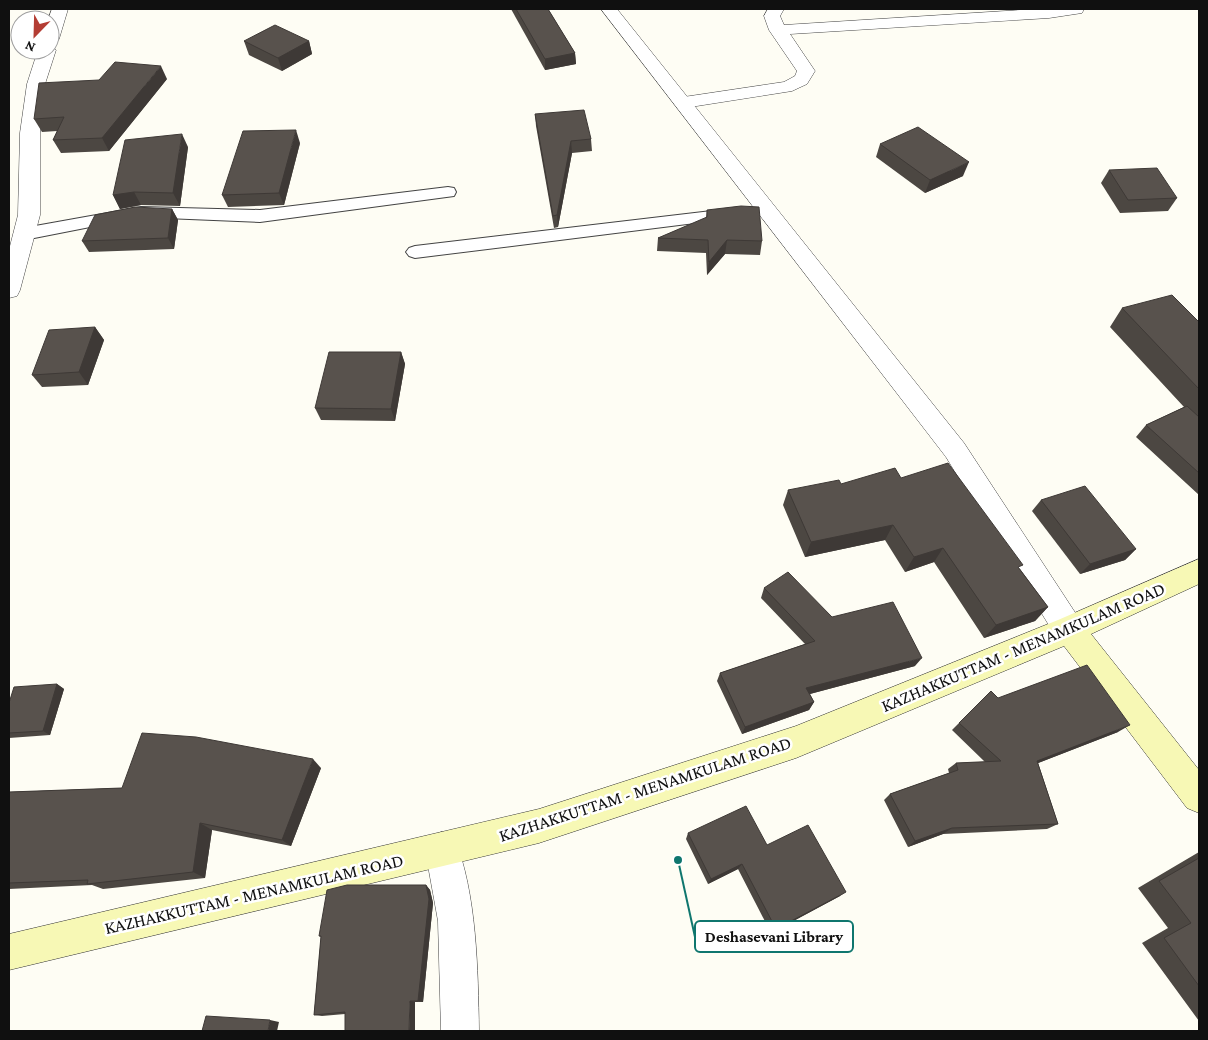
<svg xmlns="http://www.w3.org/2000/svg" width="1208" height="1040" viewBox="0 0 1208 1040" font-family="'Crimson Pro',serif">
  <rect width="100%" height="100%" fill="#fefdf4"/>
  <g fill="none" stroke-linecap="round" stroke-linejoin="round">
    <defs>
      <g id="service">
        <path d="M448 187 454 188 456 192 454 196 260 222 141 217 24 240 18 238 15 234 18 230 24 228 141 207 260 210Z"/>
        <path d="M737 208 743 209 746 213 743 217 415 258 409 256 406 252 409 248 415 246Z"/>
      </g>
      <g id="minor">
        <path d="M52 9H68L59 39 56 43 50 44V20H48Z"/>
        <path d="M768 9H784L780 16 784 25 1037 9H1084L1082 13 1049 18 790 34 815 71 807 84 792 91 684 108 677 106 675 102 677 98 784 82 795 76 797 71 769 30 764 16Z"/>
        <path d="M50 45 56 50 45 84 40 133V215L20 290 17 296 9 298V250L18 215 20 133 27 84 38 50H50Z"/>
        <path d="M442 832 454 837C477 893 478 971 479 1031H441L438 921 425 849 430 837Z"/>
      </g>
      <path id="tertiary" d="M601 9H617L964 443 1080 620 1084 630 1080 640 1069 644 1058 640 946 457Z"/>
      <path id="secondary" d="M1199 559V584L1091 634 1199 770V813L1187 808 1064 646 796 758 539 843 9 970V934L539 809 796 726 1058 620Z"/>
    </defs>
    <use href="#service" stroke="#434343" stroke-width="2"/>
    <use href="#minor" stroke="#434343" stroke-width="1"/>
    <use href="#tertiary" stroke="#434343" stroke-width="1"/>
    <use href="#secondary" stroke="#323232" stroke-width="1"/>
    <use href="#service" fill="#fff" fill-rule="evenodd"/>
    <use href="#minor" fill="#fff" fill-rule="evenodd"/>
    <use href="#tertiary" fill="#fff" fill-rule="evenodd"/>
    <use href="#secondary" fill="#f7f8b5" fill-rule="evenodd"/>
  </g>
  <g fill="#4c4742">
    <path d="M511 9H548L575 53 576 64 545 70Z"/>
    <path d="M244 41H309L312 54 282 71 249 55Z"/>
    <path d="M167 79 109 151 61 153 53 140 57 131 42 132 34 119Z"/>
    <path d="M535 114 591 139 592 151 572 153 558 227 554 228 536 126Z"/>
    <path d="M300 143 284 205 228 207 222 195Z"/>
    <path d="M880 144 963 176 925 193 876 157Z"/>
    <path d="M188 147 180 206 141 205 120 209 113 195Z"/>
    <path d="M1109 170 1177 198 1168 211 1120 213 1101 183Z"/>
    <path d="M172 209 178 220 174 249 89 252 82 241Z"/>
    <path d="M707 210 762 241 760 255 725 254 707 275 706 253 657 251 658 238 706 218Z"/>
    <path d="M1122 308 1199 322V495L1136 437 1146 425 1184 407 1110 327Z"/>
    <path d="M95 327 104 340 88 385 42 387 32 375Z"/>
    <path d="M401 352 405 364 395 421 321 420 315 408Z"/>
    <path d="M901 478 1020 569 1048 607 1035 621 984 638 934 562 905 572 885 540 805 557 783 505 788 490Z"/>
    <path d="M1041 500 1136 549 1125 560 1080 574 1032 511Z"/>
    <path d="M764 588 832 617 915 666 810 694 814 702 809 710 742 734 717 681 720 673 805 644 761 598Z"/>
    <path d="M57 684 64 689 50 735 9 738V703Z"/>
    <path d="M991 691 998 698 1118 732 1038 763 1058 824 1047 829 943 834 908 847 884 800 890 794 949 773 948 769 956 763 985 762 952 730Z"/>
    <path d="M321 768 291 846 212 830 205 878 103 889 92 885 9 889V792L122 788Z"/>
    <path d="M688 833 840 896 771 933 738 869 708 884 686 839Z"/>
    <path d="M1199 852V1021L1142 943 1168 928 1138 888Z"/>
    <path d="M426 885 430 890 433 903 423 1002H415L345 1014 322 1016 314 1015 321 937 319 936Z"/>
  </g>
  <g fill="#3e3936">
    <path d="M309 41 312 54 282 71 278 58Z"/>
    <path d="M575 53 576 64 545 70V59Z"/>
    <path d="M161 66 167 79 109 151 102 138Z"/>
    <path d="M296 130 300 143 284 205 279 193Z"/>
    <path d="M182 134 188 147 180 206 173 193Z"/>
    <path d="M571 141 572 153 558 227 557 215Z"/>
    <path d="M969 162 963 176 925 193 930 180Z"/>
    <path d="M134 192 141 205 120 209 113 195Z"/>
    <path d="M172 209 178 220 174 249 168 238Z"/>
    <path d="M727 240 725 254 707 275 709 262Z"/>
    <path d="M95 327 104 340 88 385 79 372Z"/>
    <path d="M401 352 405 364 395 421 391 409Z"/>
    <path d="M893 525 885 540 805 557 811 542Z"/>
    <path d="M943 548 934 562 905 572 914 557Z"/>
    <path d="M1136 549 1125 560 1080 574 1090 564Z"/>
    <path d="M1048 607 1035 621 984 638 996 625Z"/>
    <path d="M922 658 915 666 802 696 806 688Z"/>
    <path d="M57 684 64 689 50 735 43 731Z"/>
    <path d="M814 702 809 710 742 734 745 727Z"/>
    <path d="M1130 725 1118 732 1028 767 1037 761Z"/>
    <path d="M313 759 321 768 291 846 282 840Z"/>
    <path d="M200 823 212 830 205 878 193 872Z"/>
    <path d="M952 828 943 834 908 847 915 841Z"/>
    <path d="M742 864 738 869 708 884 711 879Z"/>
    <path d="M426 885 430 890 433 903 423 1002 418 1001Z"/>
    <path d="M846 892 840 896 771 933 776 929Z"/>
    <path d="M410 1001 415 1002V1031H409Z"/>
    <path d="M270 1020 279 1022 277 1031H268Z"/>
  </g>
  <g fill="#58524d" stroke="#3e3936">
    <path d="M516 9H548L575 53 545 59Z"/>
    <path d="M275 25 309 41 278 58 244 41Z"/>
    <path d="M115 62 161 66 102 138 53 140 64 117 34 119 39 83 99 80Z"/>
    <path d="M584 110 591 139 571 141 557 215 553 216 535 114Z"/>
    <path d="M918 127 969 162 930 180 880 144Z"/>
    <path d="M296 130 279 193 222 195 243 131Z"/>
    <path d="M182 134 173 193 134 192 113 195 125 140Z"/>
    <path d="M1157 168 1177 198 1128 200 1109 170Z"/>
    <path d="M741 206 759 207 762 241 727 240 709 262 708 240 658 238 707 217V210Z"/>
    <path d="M135 207 172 209 168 238 82 241 95 215Z"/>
    <path d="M1172 295 1199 322V389L1122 308Z"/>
    <path d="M95 327 79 372 32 375 49 330Z"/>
    <path d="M329 352H401L391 409 315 408Z"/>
    <path d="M1187 406 1199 417V473L1146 425Z"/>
    <path d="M948 463 1023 565 1018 567 1048 607 996 625 943 548 914 557 893 525 811 542 788 490 839 480 841 484 895 468 901 478Z"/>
    <path d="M1085 486 1136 549 1090 564 1041 500Z"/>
    <path d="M788 572 832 617 893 602 922 658 806 688 814 702 745 727 720 673 815 641 764 588Z"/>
    <path d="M1087 665 1130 725 1037 761 1058 824 952 828 915 841 890 794 958 770 956 763 1001 761 959 723 991 691 998 698Z"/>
    <path d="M57 684 43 731 9 733V703L14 687Z"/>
    <path d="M142 733 196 737 313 759 282 840 200 823 193 872 87 884 88 880 9 883V792L122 788Z"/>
    <path d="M746 806 767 845 808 825 846 892 776 929 742 864 711 879 688 833Z"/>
    <path d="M1199 858V986L1164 938 1191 923 1159 881Z"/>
    <path d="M347 885H426L429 899 418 1001H410L409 1031H345V1012L314 1015 321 936H319L327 890Z"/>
    <path d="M206 1016 270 1020 268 1031H202Z"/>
  </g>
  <g text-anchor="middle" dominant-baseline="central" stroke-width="5" stroke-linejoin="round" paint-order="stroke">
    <g font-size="18" fill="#101010" stroke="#fff">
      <text transform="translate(1023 647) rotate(-23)">KAZHAKKUTTAM - MENAMKULAM ROAD</text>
      <text transform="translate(645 789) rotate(-18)">KAZHAKKUTTAM - MENAMKULAM ROAD</text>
      <text transform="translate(254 894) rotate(-13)">KAZHAKKUTTAM - MENAMKULAM ROAD</text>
    </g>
  </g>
  <path fill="none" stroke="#0f766e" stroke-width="2" d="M678 860L695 937"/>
  <circle fill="#0f766e" stroke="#fff" stroke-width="2" cx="678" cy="860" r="5"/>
  <rect fill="#fff" stroke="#0f766e" stroke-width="2" x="695" y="921" width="158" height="31" rx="5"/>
  <g font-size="16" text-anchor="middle" font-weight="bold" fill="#101010">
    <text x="774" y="942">Deshasevani Library</text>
  </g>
  <rect width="1208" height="1040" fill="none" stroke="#101010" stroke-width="20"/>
  <g transform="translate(35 35) rotate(203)"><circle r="24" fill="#ffffff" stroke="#9f9f9f"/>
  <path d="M0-4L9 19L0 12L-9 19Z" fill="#b43d34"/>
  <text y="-8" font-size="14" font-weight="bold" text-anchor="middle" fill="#101010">N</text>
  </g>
</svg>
